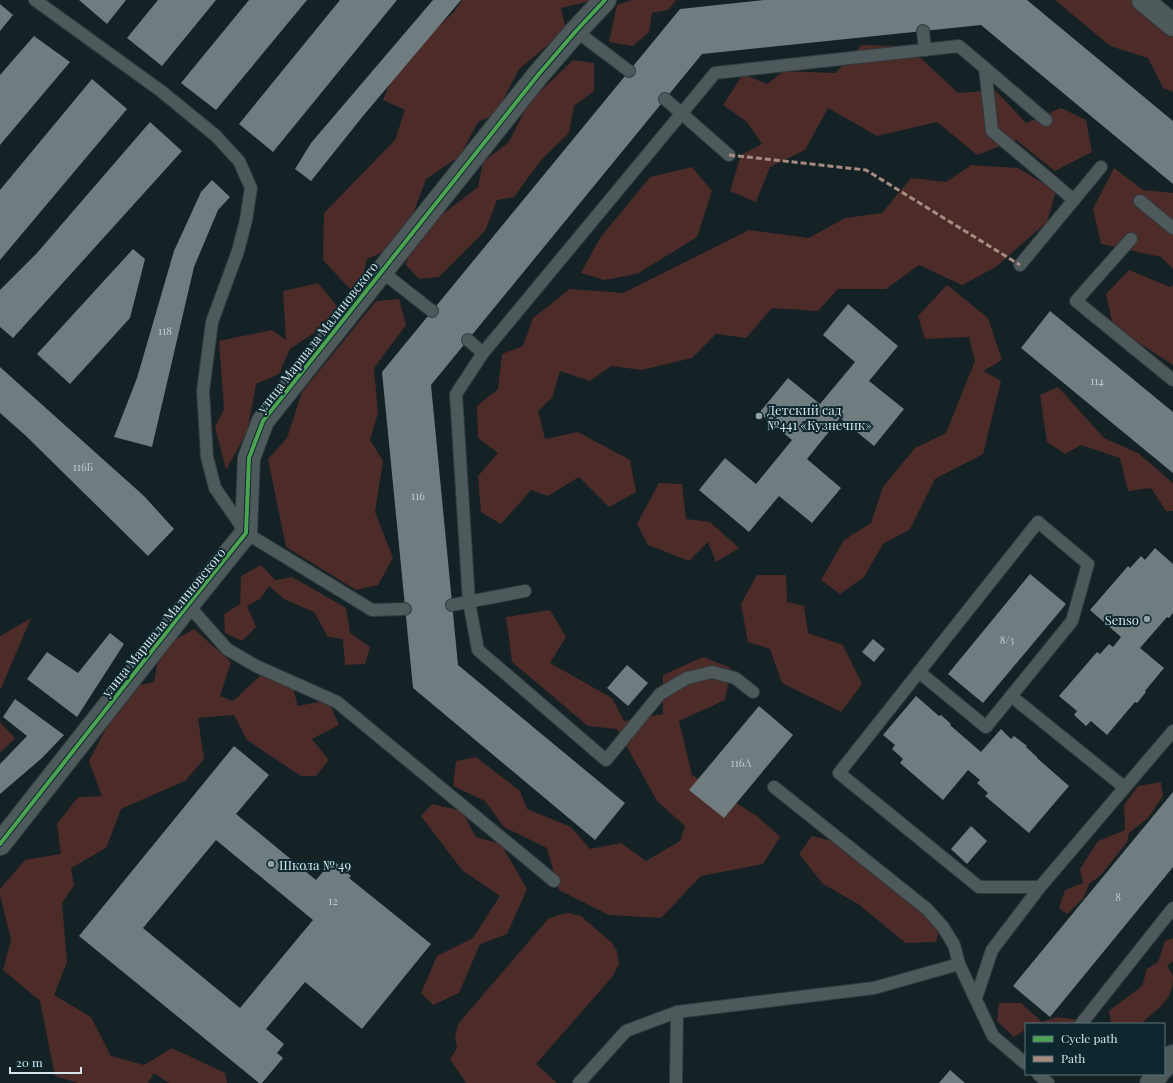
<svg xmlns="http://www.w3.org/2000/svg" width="1173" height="1083" viewBox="0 0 1173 1083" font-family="'Playfair Display',serif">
  <rect width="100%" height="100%" fill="#142225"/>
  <g fill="#4c2b28">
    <path d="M462 0H595L561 8 566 30 519 69 496 114 478 122 460 156 426 179 413 214 383 252 367 259 362 282 350 289 323 260 324 213 395 140 405 110 383 100 398 64 454 12Z"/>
    <path d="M632 0H676L668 10 652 13 649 32 633 46 609 42 617 5Z"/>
    <path d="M1055 0H1149L1173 25V92L1163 88 1148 58 1110 46Z"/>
    <path d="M862 45 908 46 958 93 995 90 1026 123 1061 108 1086 120 1092 152 1055 171 1016 140 977 155 937 122 877 136 828 108 805 150 770 167 756 202 730 191 741 155 762 144 747 122 723 105 743 74 767 84 784 71 835 73Z"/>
    <path d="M573 60 594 63V91L574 106 569 133 541 160 514 197 497 200 485 231 439 277 419 279 405 264 426 227 478 187 483 162 509 142 529 102Z"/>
    <path d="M971 165 1018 168 1056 191 1047 222 996 267 962 285 919 265 886 289H838L818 311 772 308 746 338 716 334 692 358 642 370 611 366 590 381 560 371 552 398 538 411 545 439 578 432 630 460 636 492 609 507 579 477 548 496 531 490 501 524 481 512 478 476 498 453 478 438 477 406 498 389 502 354 523 346 533 318 570 289 623 293 749 230 809 238 845 218 882 213 911 178 946 182Z"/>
    <path d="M692 167 712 191 697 237 637 274 604 280 581 273 600 238 650 177Z"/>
    <path d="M1114 168 1143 190 1173 193V269L1161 257 1101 244 1093 209Z"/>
    <path d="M1129 270 1170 287 1173 285V365L1113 326 1106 294Z"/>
    <path d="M318 283 338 307 320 329 290 349 279 374 256 384 247 432 226 470 215 427 224 409 219 341 272 330 286 340 283 291Z"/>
    <path d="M947 285 988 318 1002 360 983 371 1001 381 983 454 935 479 910 529 883 544 864 577 840 594 821 580 844 540 871 523 883 487 915 448 946 433 975 361 969 337 925 339 918 316Z"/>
    <path d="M399 299 406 325 374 368 378 413 370 440 383 461 375 512 393 558 378 585 356 590 286 547 268 459 287 438 302 392 376 301Z"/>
    <path d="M1058 387 1104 438 1138 453 1173 483V511H1166L1151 488 1128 491 1120 458 1081 445 1065 454 1047 442 1040 395Z"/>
    <path d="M659 483 682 484 686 519 710 522 739 548 716 562 708 542 689 561 648 545 637 524Z"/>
    <path d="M261 565 275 580 292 577 346 608 350 633 370 647 365 664 345 665 343 639 328 637 314 612 284 599 269 586 260 599 247 606 256 627 242 641 225 633 224 614 240 604 241 576Z"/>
    <path d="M757 575H786L787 602 804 606 808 633 843 645 862 684 841 712 782 683 770 649 748 642 741 604Z"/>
    <path d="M550 610 566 637 550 663 612 698 624 721 663 714V675L703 657 731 668 725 700 679 721 692 775 757 816 780 837 763 864 701 876 661 918 609 915 559 890 547 848 504 827 485 801 453 786 456 761 476 757 520 791 527 809 571 827 590 849 621 843 646 861 680 841 685 826 657 801 617 729 588 726 512 662 506 617Z"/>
    <path d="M31 618 2 686 0 690V636Z"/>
    <path d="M194 629 231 662 220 696 233 701 262 674 292 685 298 706 328 700 339 725 312 739 329 760 316 776H301L247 740 234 715 198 718 204 759 185 781 121 809 106 848 71 868 74 885 62 903 67 962 54 995 91 1017 111 1056 144 1065 172 1048 225 1073 227 1083H169L154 1073 148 1083H78L55 1076 40 1001 3 970 11 940 0 895V889L25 860 61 854 57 824 78 797 102 796 89 761 127 688 154 682 160 648Z"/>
    <path d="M0 722 15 738 0 753Z"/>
    <path d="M1161 782 1163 796 1148 818 1129 833 1127 842 1101 875 1089 884 1083 899 1067 914 1059 908 1065 890 1083 883 1080 869 1098 841 1125 830 1124 805 1138 786Z"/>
    <path d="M432 804 462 811 476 837 501 844 527 889 507 934 480 944 459 993 433 1005 421 993 437 956 473 938 500 896 462 870 421 816Z"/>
    <path d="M812 836 861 848 877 878 915 890 939 931 936 942 906 943 858 904 823 884 799 854Z"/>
    <path d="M568 913 581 916 612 943 617 951 619 964 613 976 536 1064 557 1083H466L450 1059 457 1048 455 1037 458 1024 548 919 558 915Z"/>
    <path d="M1173 938V961L1167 966C1169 969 1172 973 1173 977 1173 1002 1156 1009 1141 1024H1111L1109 1011 1142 986 1147 969 1158 962 1165 941Z"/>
    <path d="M999 1003H1021L1042 1022 1057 1017 1087 1021 1092 1024H1026V1029L1014 1037 997 1021Z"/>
  </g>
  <g fill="#707d80" fill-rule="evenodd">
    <path d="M79 0H126L107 24Z"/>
    <path d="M158 0H216L162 66 127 38Z"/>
    <path d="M249 0H307L216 110 181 83Z"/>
    <path d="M340 0H397L273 152 239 124Z"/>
    <path d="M433 0H461L363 116 311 181 295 169 311 143Z"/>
    <path d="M764 0H1027L1173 121V184L981 25 702 54 431 385 458 665 625 803 595 840 413 688 382 372 680 9Z"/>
    <path d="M0 4 13 15 0 31Z"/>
    <path d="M34 36 70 62 0 145V75Z"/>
    <path d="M92 79 127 109 0 260V190Z"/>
    <path d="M150 122 182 151 13 338 0 327V290L37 253Z"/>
    <path d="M212 180 230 197 218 210 194 267 152 447 114 437 137 378 174 251 201 192Z"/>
    <path d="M133 249 145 259 130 318 70 384 37 354Z"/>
    <path d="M848 304 898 346 869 381 904 409 874 446 840 418 807 459 841 488 812 523 779 496 749 532 699 490 725 458 756 484 792 440 759 413 788 378 820 404 855 362 823 335Z"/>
    <path d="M1050 311 1173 412V473L1021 348Z"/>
    <path d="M0 367 144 496 174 529 148 556 25 435 0 413Z"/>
    <path d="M1155 548 1173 564V613L1169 618 1167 617 1140 648 1164 668 1145 691 1146 692 1137 703 1135 702 1107 735 1091 721 1086 726 1074 715 1077 711 1059 696 1097 652 1100 654 1109 644 1113 647 1121 637 1090 610 1128 566 1130 568 1141 556 1145 560Z"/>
    <path d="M1030 574 1066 604 983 703 948 674Z"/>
    <path d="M110 633 124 644 77 717 27 679 47 652 78 673Z"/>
    <path d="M873 639 885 649 874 662 862 652Z"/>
    <path d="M627 665 648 683 628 706 607 688Z"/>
    <path d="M916 696 939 716 941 715 951 724 950 725 981 752 1001 729 1011 739 1014 736 1027 746 1026 747 1037 757V758L1069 786 1029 833 985 796 988 793 977 783 980 780 968 770 943 800 900 763 903 759 892 749 895 745 883 735Z"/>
    <path d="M15 699 64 735 42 758 0 794V764L27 736 3 717Z"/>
    <path d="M759 706 793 735 724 818 689 790Z"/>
    <path d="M234 746 269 775 236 814 316 880 333 860 351 876 349 878 431 944 362 1029 305 982 266 1029 284 1044 277 1053 283 1058 262 1083H259L79 936ZM216 840 313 920 240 1008 143 928Z"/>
    <path d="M1173 792V867L1050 1017 1013 986Z"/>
    <path d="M971 826 987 841 967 864 951 849Z"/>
    <path d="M950 1070 965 1083H939Z"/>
  </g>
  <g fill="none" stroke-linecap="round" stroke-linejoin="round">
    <defs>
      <g id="service">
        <path d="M35 0 161 91 216 136 239 161 251 188 246 220 238 251 212 322 203 391 207 457 215 488 246 533 372 610 405 609"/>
        <path d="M576 31 629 71"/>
        <path d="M923 31 925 50"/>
        <path d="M985 68 992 131 1074 200"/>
        <path d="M665 99 729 155"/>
        <path d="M1140 201 1173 228"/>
        <path d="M1131 239 1076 301 1173 380"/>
        <path d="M1020 265 1101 167"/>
        <path d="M381 271 432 311"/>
        <path d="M468 340 483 353"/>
        <path d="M1038 522 1088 564 1072 621 986 727 919 672Z"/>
        <path d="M188 605 227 649 256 666 337 702 554 881"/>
        <path d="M452 605 525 591"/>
        <path d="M919 672 839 773 979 887H1040"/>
        <path d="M753 692 735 678 712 672 687 678 660 694 606 760 478 650 469 602 456 394 483 353 715 73 959 46 1046 120"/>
        <path d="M1011 696 1124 787"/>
        <path d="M774 787 927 909 943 927 954 945 959 964 993 1036 1026 1064"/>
        <path d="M976 998 992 950 1040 887 1173 731"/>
        <path d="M1081 1024 1173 908"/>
        <path d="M1038 1074 1048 1083"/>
        <path d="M579 1083 626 1031 677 1012 874 988 959 964"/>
        <path d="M676 1083 677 1012"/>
      </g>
      <g id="minor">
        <path d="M1143 0 1173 25"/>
        <path d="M0 844 188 605 246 533 249 458 263 421 538 75 576 31 605 0"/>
      </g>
      <g id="tertiary">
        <path d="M1164 1067 1173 1056"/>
        <path d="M1151 1083 1158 1074"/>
      </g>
    </defs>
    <use href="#service" stroke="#313b3e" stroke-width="14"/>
    <use href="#minor" stroke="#313b3e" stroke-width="24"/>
    <use href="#tertiary" stroke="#313b3e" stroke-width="24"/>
    <use href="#service" stroke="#4e595c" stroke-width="12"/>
    <use href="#minor" stroke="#4e595c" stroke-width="22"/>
    <use href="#tertiary" stroke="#4e595c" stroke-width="22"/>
    <path stroke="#a88b81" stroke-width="3" stroke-dasharray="6 3" stroke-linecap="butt" d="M729 155 866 170 1020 265"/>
    <defs>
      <path id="cycleway" d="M0 844 188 605 246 533 249 458 263 421 538 75 576 31 605 0"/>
    </defs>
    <use href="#cycleway" stroke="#0c272d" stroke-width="6"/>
    <use href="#cycleway" stroke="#4ca352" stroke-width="4"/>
  </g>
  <g fill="#92a1a4" stroke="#0c272d" stroke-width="1.5">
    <circle cx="759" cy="416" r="4"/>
    <circle cx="1147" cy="619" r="4"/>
    <circle cx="271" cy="864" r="4"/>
  </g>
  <g text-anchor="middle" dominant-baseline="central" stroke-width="4" stroke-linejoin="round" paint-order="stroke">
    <g font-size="11" fill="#bccbcf">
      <text x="165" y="330">118</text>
      <text x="1097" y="380">114</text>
      <text x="83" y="466">116Б</text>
      <text x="418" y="495">116</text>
      <text x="1007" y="639">8/3</text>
      <text x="741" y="762">116А</text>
      <text x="1118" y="896">8</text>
      <text x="333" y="900">12</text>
    </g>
    <g font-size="13" fill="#d6e5e9" stroke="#0c272d">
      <text transform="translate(317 337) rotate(-52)">улица Маршала Малиновского</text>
      <text transform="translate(163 622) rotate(-51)">улица Маршала Малиновского</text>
    </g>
    <g font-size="13" fill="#d6e5e9" stroke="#0c272d" text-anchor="start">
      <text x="767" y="409">Детский сад<tspan x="767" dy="15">№441 «Кузнечик»</tspan></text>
      <text x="1139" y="619" text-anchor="end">Senso</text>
      <text x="279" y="864">Школа № 49</text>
    </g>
  </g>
  <rect x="1025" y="1023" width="140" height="52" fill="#0c272d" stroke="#5d7378"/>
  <rect x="1033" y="1036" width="20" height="6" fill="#4ca352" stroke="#5d7378"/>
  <text x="1061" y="1043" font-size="12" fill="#d6e5e9">Cycle path</text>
  <rect x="1033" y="1056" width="20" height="6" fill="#a88b81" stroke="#5d7378"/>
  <text x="1061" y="1063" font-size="12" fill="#d6e5e9">Path</text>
  <path d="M10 1067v6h71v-6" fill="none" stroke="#d6e5e9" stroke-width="2"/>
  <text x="16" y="1067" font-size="12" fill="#d6e5e9" stroke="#0c272d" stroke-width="3" paint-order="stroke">20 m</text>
</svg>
